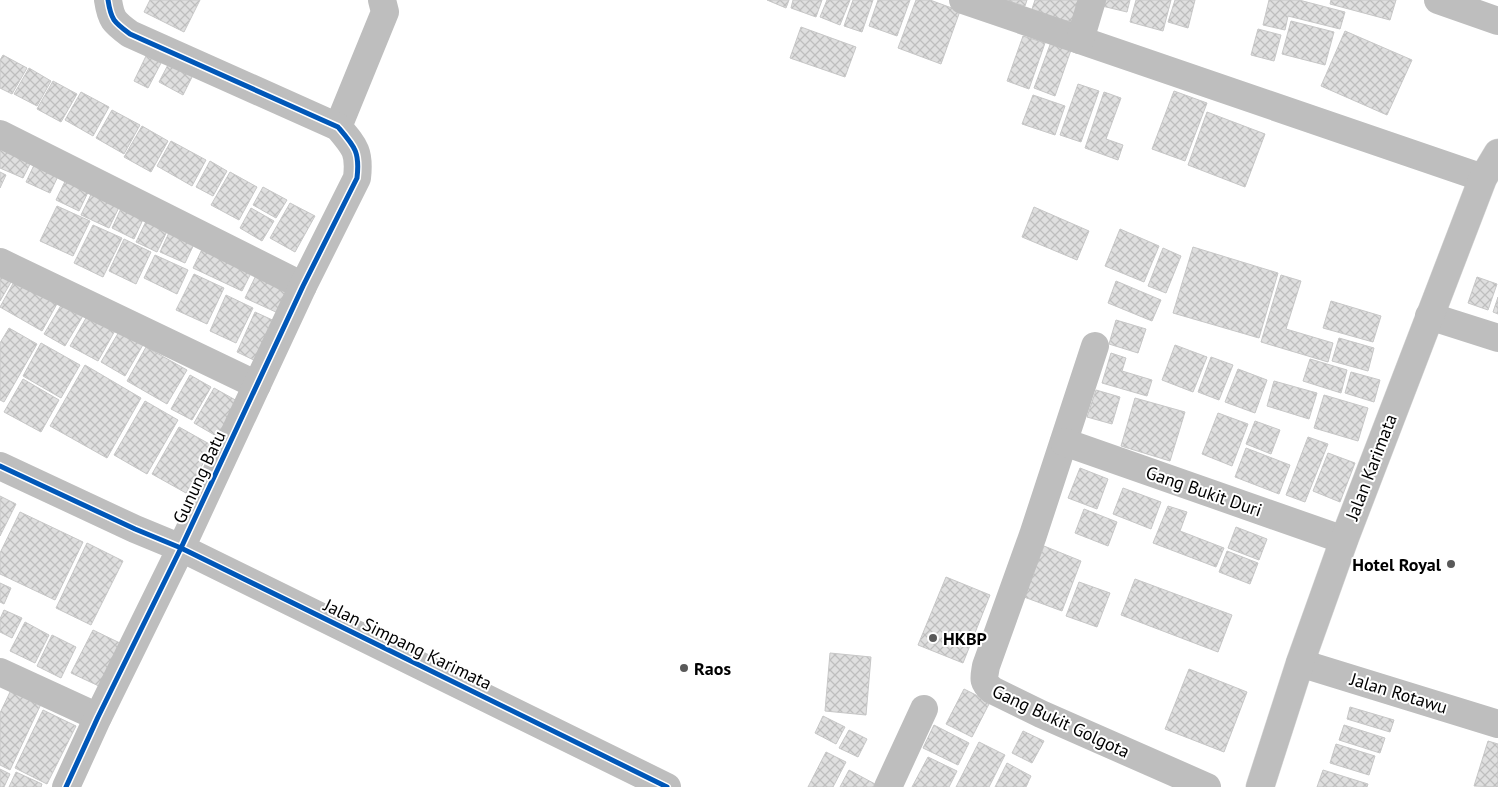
<svg xmlns="http://www.w3.org/2000/svg" width="1498" height="787" viewBox="0 0 1498 787" font-family="'PT Sans',sans-serif">
  <defs>
    <pattern id="building-cross-hatch" width="8" height="8" patternUnits="userSpaceOnUse" patternTransform="scale(1.25)"><rect width="8" height="8" fill="#dfdfdf"/><path d="M0 0l8 8M0 8l8-8" fill="none" stroke="#bebebe"/></pattern>
  </defs>
  <rect width="100%" height="100%" fill="#fff"/>
  <g fill="url(#building-cross-hatch)" stroke="#c7c7c7">
    <path d="M150 0H200L184 32 144 12Z"/>
    <path d="M767 0H789L786 8Z"/>
    <path d="M793 0H822L816 17 791 8Z"/>
    <path d="M827 0H850L840 25 820 17Z"/>
    <path d="M853 0H873L862 32 844 26Z"/>
    <path d="M878 0H910L897 36 869 26Z"/>
    <path d="M916 0H930L960 11 941 64 898 48Z"/>
    <path d="M1005 0H1027L1025 6Z"/>
    <path d="M1035 0H1082L1076 23 1031 12Z"/>
    <path d="M1104 0H1130L1127 12 1102 6Z"/>
    <path d="M1136 0H1171L1163 31 1130 22Z"/>
    <path d="M1175 0H1195L1188 28 1168 22Z"/>
    <path d="M1269 0H1299L1345 12 1340 29 1288 16 1285 30 1263 25Z"/>
    <path d="M1331 0H1396L1390 20 1330 4Z"/>
    <path d="M1291 21 1334 32 1325 65 1282 54Z"/>
    <path d="M801 27 856 47 845 77 790 58Z"/>
    <path d="M1258 29 1281 35 1274 61 1251 55Z"/>
    <path d="M1345 31 1412 60 1387 115 1321 86Z"/>
    <path d="M1023 36 1045 43 1029 89 1007 81Z"/>
    <path d="M1051 42 1071 50 1055 96 1034 88Z"/>
    <path d="M3 55 27 68 12 94 0 88V60Z"/>
    <path d="M146 56 161 63 148 88 134 81Z"/>
    <path d="M172 57 196 69 183 95 159 82Z"/>
    <path d="M29 68 51 81 37 106 14 94Z"/>
    <path d="M53 81 77 94 61 122 37 109Z"/>
    <path d="M1078 84 1099 91 1081 142 1060 135Z"/>
    <path d="M1174 91 1207 103 1185 161 1152 149Z"/>
    <path d="M81 92 109 107 93 136 65 120Z"/>
    <path d="M1104 92 1121 98 1106 139 1123 145 1118 160 1085 148Z"/>
    <path d="M1033 95 1065 106 1055 135 1022 124Z"/>
    <path d="M112 110 140 125 124 154 96 138Z"/>
    <path d="M1207 112 1265 134 1245 187 1188 165Z"/>
    <path d="M142 126 168 141 151 172 124 157Z"/>
    <path d="M171 141 206 160 192 186 157 166Z"/>
    <path d="M0 143 34 156 23 178 0 168Z"/>
    <path d="M36 161 60 172 50 193 26 182Z"/>
    <path d="M210 161 227 171 213 196 196 187Z"/>
    <path d="M0 172 6 175 0 188Z"/>
    <path d="M230 172 257 187 239 220 211 205Z"/>
    <path d="M69 173 92 184 79 211 56 200Z"/>
    <path d="M95 186 123 199 109 228 81 215Z"/>
    <path d="M263 187 287 200 276 218 253 205Z"/>
    <path d="M124 202 146 213 134 239 112 228Z"/>
    <path d="M290 203 315 216 295 252 270 238Z"/>
    <path d="M57 206 90 221 73 256 40 241Z"/>
    <path d="M1034 207 1089 231 1077 260 1022 237Z"/>
    <path d="M251 208 274 221 262 241 240 228Z"/>
    <path d="M150 213 171 223 157 252 136 242Z"/>
    <path d="M173 224 198 236 185 263 160 252Z"/>
    <path d="M93 225 122 238 103 277 74 263Z"/>
    <path d="M1120 229 1159 246 1144 282 1105 266Z"/>
    <path d="M124 239 151 252 136 284 109 271Z"/>
    <path d="M206 241 255 265 242 291 193 268Z"/>
    <path d="M1193 247 1278 273 1259 338 1173 313Z"/>
    <path d="M1163 248 1181 256 1166 293 1148 286Z"/>
    <path d="M155 255 188 270 177 294 144 278Z"/>
    <path d="M260 267 293 283 278 313 245 298Z"/>
    <path d="M0 269 14 277 0 301Z"/>
    <path d="M194 274 224 288 207 324 176 310Z"/>
    <path d="M1281 275 1301 281 1286 329 1333 343 1328 362 1261 342Z"/>
    <path d="M1477 277 1497 284 1488 310 1468 303Z"/>
    <path d="M16 278 58 302 42 331 0 307Z"/>
    <path d="M1116 281 1161 300 1152 321 1108 303Z"/>
    <path d="M226 295 253 308 236 343 210 331Z"/>
    <path d="M66 297 87 309 65 346 44 334Z"/>
    <path d="M1498 297V314L1493 312Z"/>
    <path d="M1331 301 1381 316 1373 342 1323 328Z"/>
    <path d="M90 311 117 327 98 361 70 346Z"/>
    <path d="M255 312 279 323 260 363 237 352Z"/>
    <path d="M1116 320 1146 329 1138 353 1109 344Z"/>
    <path d="M9 328 37 344 4 402 0 400V343Z"/>
    <path d="M120 330 144 343 125 376 101 362Z"/>
    <path d="M1339 338 1374 348 1368 371 1332 361Z"/>
    <path d="M41 343 80 365 61 398 23 376Z"/>
    <path d="M1175 345 1207 357 1193 392 1162 380Z"/>
    <path d="M146 347 187 370 167 404 127 381Z"/>
    <path d="M1111 353 1126 358 1122 371 1152 380 1147 396 1102 383Z"/>
    <path d="M1211 357 1233 365 1219 400 1198 392Z"/>
    <path d="M1310 359 1347 370 1341 393 1303 381Z"/>
    <path d="M85 365 141 398 107 458 50 426Z"/>
    <path d="M1238 369 1267 380 1255 413 1225 402Z"/>
    <path d="M1351 372 1380 380 1374 402 1345 393Z"/>
    <path d="M190 375 211 387 192 420 171 409Z"/>
    <path d="M23 379 59 400 41 432 4 412Z"/>
    <path d="M1274 381 1317 393 1309 419 1267 406Z"/>
    <path d="M214 388 239 402 218 437 194 423Z"/>
    <path d="M1096 390 1120 397 1112 424 1087 417Z"/>
    <path d="M1324 395 1368 408 1358 441 1314 428Z"/>
    <path d="M1135 398 1185 412 1170 461 1121 446Z"/>
    <path d="M145 401 178 420 147 474 114 455Z"/>
    <path d="M1218 413 1248 424 1232 466 1202 454Z"/>
    <path d="M1255 421 1280 430 1271 454 1246 444Z"/>
    <path d="M179 427 213 446 186 493 152 474Z"/>
    <path d="M1308 437 1328 444 1305 502 1286 495Z"/>
    <path d="M1246 448 1290 465 1279 494 1235 477Z"/>
    <path d="M1328 453 1355 463 1340 502 1313 491Z"/>
    <path d="M1080 468 1108 479 1097 509 1068 498Z"/>
    <path d="M1123 488 1161 502 1151 529 1113 514Z"/>
    <path d="M0 496 16 504 0 536Z"/>
    <path d="M1168 506 1187 512 1180 531 1224 548 1216 567 1153 543Z"/>
    <path d="M1084 509 1117 522 1108 546 1075 533Z"/>
    <path d="M20 512 83 542 55 600 0 574V553Z"/>
    <path d="M1236 527 1267 539 1259 560 1228 548Z"/>
    <path d="M87 543 123 561 91 625 56 608Z"/>
    <path d="M1044 546 1081 561 1062 611 1024 597Z"/>
    <path d="M1227 551 1258 563 1250 584 1219 572Z"/>
    <path d="M946 577 990 595 963 663 918 645Z"/>
    <path d="M1135 579 1232 615 1218 652 1121 615Z"/>
    <path d="M1079 582 1110 593 1097 627 1066 616Z"/>
    <path d="M0 583 11 588 4 604 0 602Z"/>
    <path d="M4 610 22 618 12 638 0 632V619Z"/>
    <path d="M25 622 49 635 35 663 10 651Z"/>
    <path d="M93 630 122 644 101 687 71 673Z"/>
    <path d="M52 635 76 647 61 678 37 666Z"/>
    <path d="M830 653 871 657 866 715 825 711Z"/>
    <path d="M1189 669 1247 692 1224 752 1165 729Z"/>
    <path d="M964 689 990 702 972 737 946 724Z"/>
    <path d="M11 690 41 704 10 770 0 765V713Z"/>
    <path d="M1350 707 1394 720 1390 732 1347 719Z"/>
    <path d="M43 710 76 726 47 784 15 768Z"/>
    <path d="M823 716 845 727 836 744 815 733Z"/>
    <path d="M934 725 969 743 958 765 923 748Z"/>
    <path d="M1344 725 1385 738 1380 753 1339 740Z"/>
    <path d="M849 730 867 739 858 757 839 748Z"/>
    <path d="M1023 731 1044 741 1032 763 1012 753Z"/>
    <path d="M1488 741 1498 744V787L1474 786Z"/>
    <path d="M979 742 1005 755 989 787H956Z"/>
    <path d="M1336 744 1375 756 1369 775 1330 763Z"/>
    <path d="M826 752 846 762 833 787H808Z"/>
    <path d="M928 757 957 771 949 787H912Z"/>
    <path d="M1007 763 1031 776 1026 787H995Z"/>
    <path d="M0 769 10 774 4 787H0Z"/>
    <path d="M849 770 875 784 874 787H840Z"/>
    <path d="M1323 770 1368 784 1367 787H1317Z"/>
    <path d="M16 772 42 784 41 787H9Z"/>
  </g>
  <g fill="none" stroke-linecap="round" stroke-linejoin="round">
    <defs>
      <path id="major" d="M1260 787 1300 663 1344 540 1483 178 1498 153"/>
    </defs>
    <use href="#major" stroke="#dbdbdb" stroke-width="29"/>
    <g stroke="#bebebe" stroke-width="28">
      <path d="M963 0 1483 178"/>
      <path d="M1438 0 1498 21"/>
      <path d="M1080 40 1092 0"/>
      <path d="M338 127 385 12 382 0"/>
      <path d="M0 134 303 286"/>
      <path d="M0 262 257 385"/>
      <path d="M1429 316 1498 338"/>
      <path d="M1095 346 1033 535 986 666C984 678 982 682 992 690L1041 714 1207 787"/>
      <path d="M1064 442 1344 540"/>
      <path d="M0 466 135 529 181 548 667 787"/>
      <path d="M1300 663 1498 724"/>
      <path d="M0 672 98 717"/>
      <path d="M66 787 98 717 181 548 303 286 357 178C360 152 355 147 338 127L130 34C114 22 111 20 108 0"/>
      <path d="M888 787 924 709"/>
    </g>
    <use href="#major" stroke="#bebebe" stroke-width="28"/>
    <defs>
      <g id="cycleway">
        <path d="M0 466 135 529 181 548 667 787"/>
        <path d="M66 787 98 717 181 548 303 286 357 178C360 152 355 147 338 127L130 34C114 22 111 20 108 0"/>
      </g>
    </defs>
    <use href="#cycleway" stroke="#fff" stroke-width="8"/>
    <use href="#cycleway" stroke="#0057b8" stroke-width="5"/>
  </g>
  <g fill="#595959" stroke="#fff" stroke-width="2">
    <circle cx="1451" cy="564" r="5"/>
    <circle cx="933" cy="638" r="5"/>
    <circle cx="684" cy="668" r="5"/>
  </g>
  <g text-anchor="middle" dominant-baseline="central" stroke-width="4" stroke-linejoin="round" paint-order="stroke">
    <g font-size="18" fill="#000" stroke="#fff">
      <text transform="translate(1371 467) rotate(-69)">Jalan Karimata</text>
      <text transform="translate(199 477) rotate(-65)">Gunung Batu</text>
      <text transform="translate(1204 491) rotate(19)">Gang Bukit Duri</text>
      <text transform="translate(408 644) rotate(26)">Jalan Simpang Karimata</text>
      <text transform="translate(1399 693) rotate(17)">Jalan Rotawu</text>
      <text transform="translate(1061 721) rotate(25)">Gang Bukit Golgota</text>
    </g>
    <g font-size="18" font-weight="bold" fill="#000" stroke="#fff" text-anchor="start">
      <text x="1441" y="564" text-anchor="end">Hotel Royal</text>
      <text x="943" y="638">HKBP</text>
      <text x="694" y="668">Raos</text>
    </g>
  </g>
</svg>
